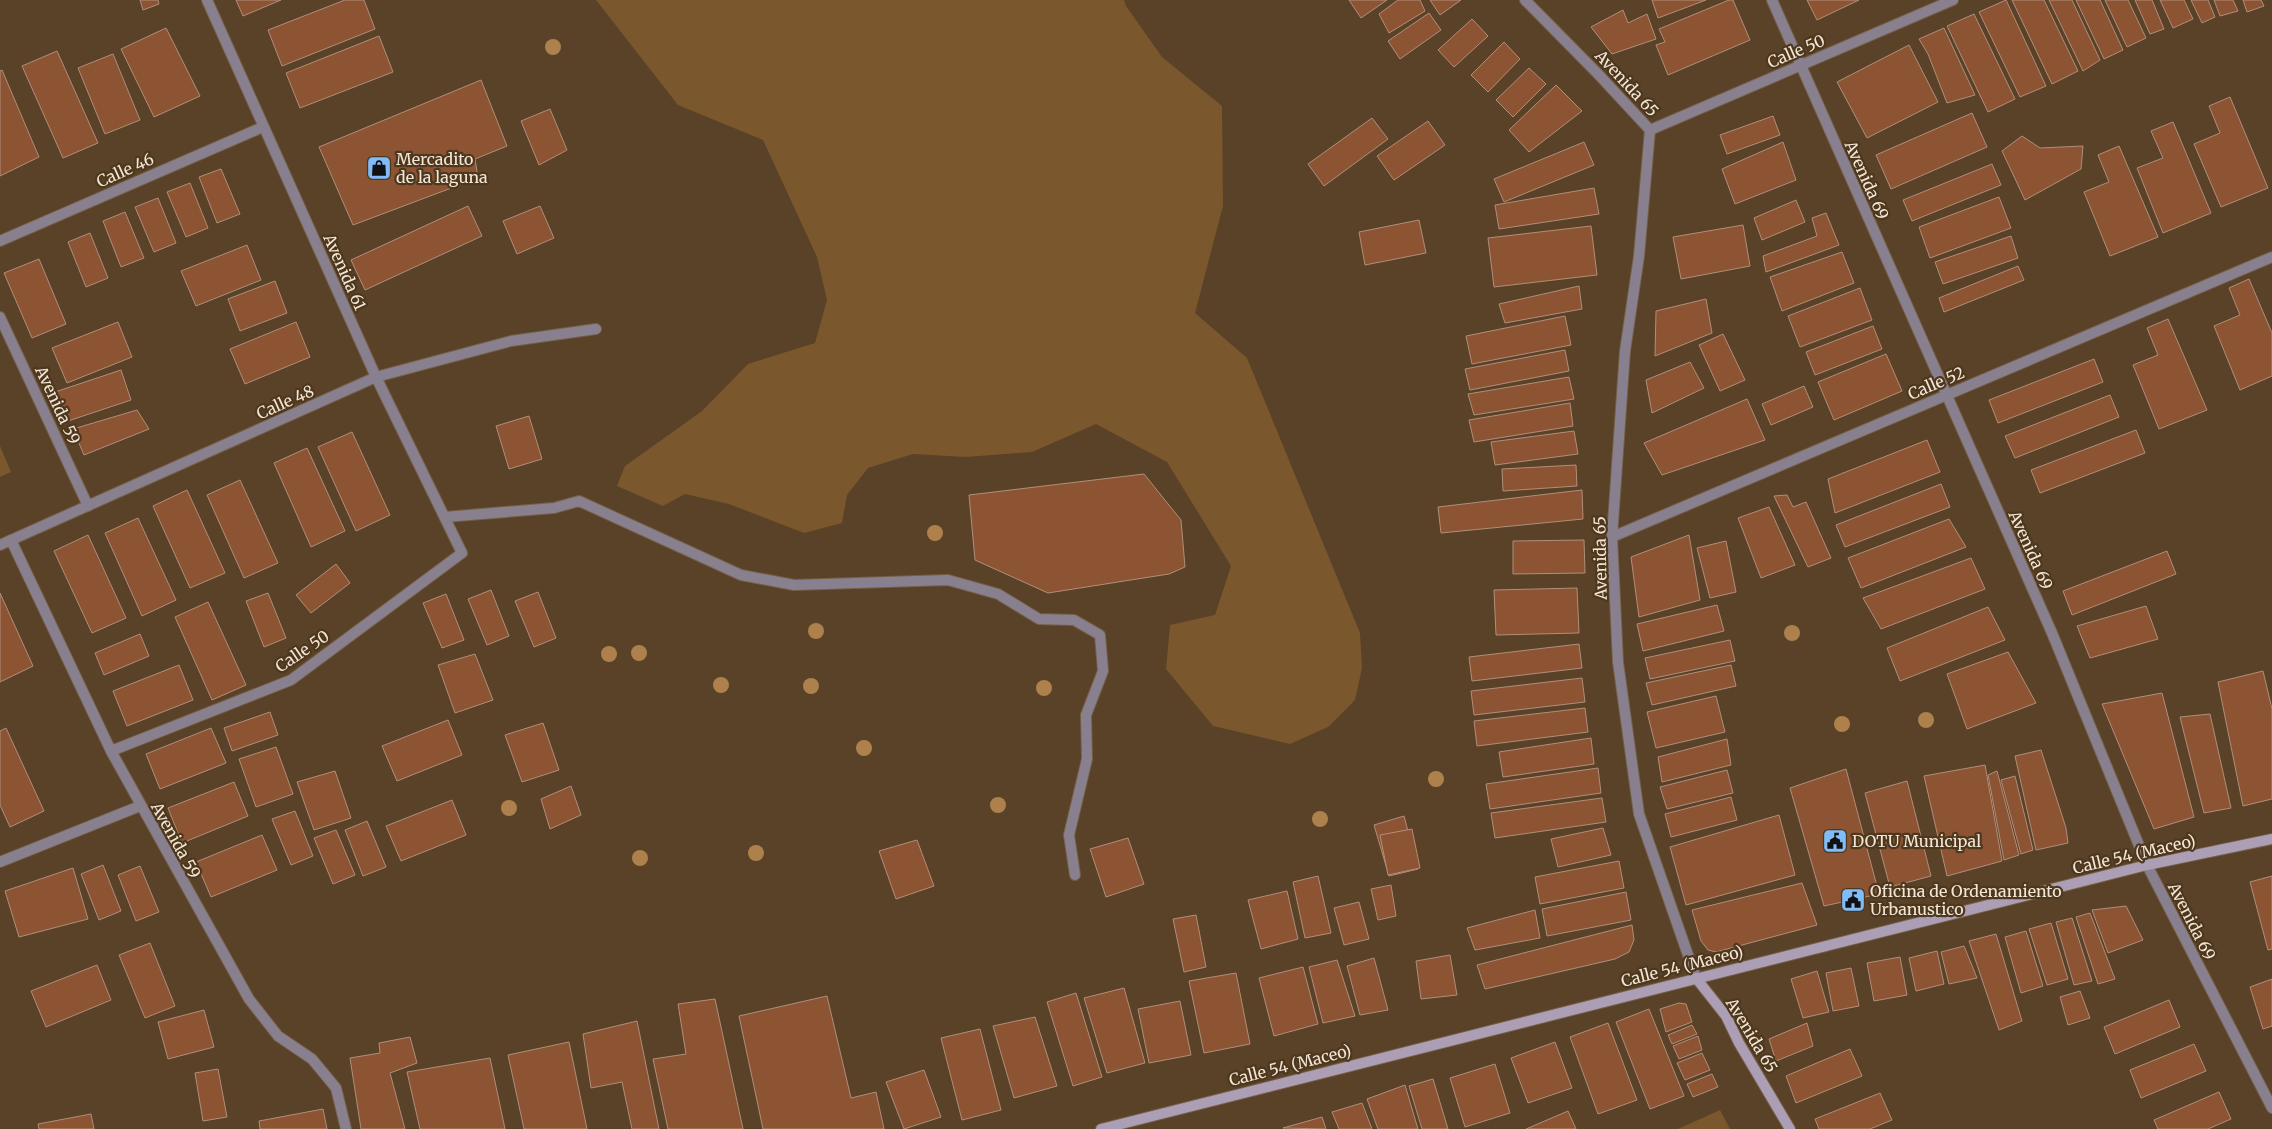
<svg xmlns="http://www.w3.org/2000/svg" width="2272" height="1129" viewBox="0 0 2272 1129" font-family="Merriweather,serif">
  <rect width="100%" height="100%" fill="#594228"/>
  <g fill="#7a572d">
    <path d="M596 0H1124L1126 6 1162 57 1222 106 1223 206 1195 313 1247 358 1360 633 1362 668 1355 700 1328 727 1290 744 1213 726 1166 669 1170 625 1215 615 1231 566 1167 462 1096 424 1032 452 966 457 913 454 868 468 847 495 842 523 804 533 729 504 685 494 663 506 617 486 625 466 702 411 748 364 815 343 827 300 817 257 763 140 678 105Z"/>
    <path d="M0 446 11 472 0 477Z"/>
    <path d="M1720 1110 1730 1129H1678Z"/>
  </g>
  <g fill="#8c5433" stroke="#b18e7b">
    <path d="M140 0H158L159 4 143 10Z"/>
    <path d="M236 0H281L243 16Z"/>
    <path d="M345 0H364L375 29 282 66 268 30Z"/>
    <path d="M1349 0H1387L1361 18Z"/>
    <path d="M1398 0H1420L1425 11 1389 33 1379 14Z"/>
    <path d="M1430 0H1461L1440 15Z"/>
    <path d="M1652 0H1706L1658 18Z"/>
    <path d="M1729 0H1733L1750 40 1668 75 1656 45 1665 42 1659 29Z"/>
    <path d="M1807 0H1859L1817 20Z"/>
    <path d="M2006 0 2046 86 2020 97 1979 12Z"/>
    <path d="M2012 0H2044L2078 71 2052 84Z"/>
    <path d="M2049 0H2072L2100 60 2083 71Z"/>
    <path d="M2076 0H2100L2123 50 2104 59Z"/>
    <path d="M2105 0H2128L2146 38 2127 47Z"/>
    <path d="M2135 0H2152L2164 29 2150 34Z"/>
    <path d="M2160 0H2184L2193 19 2173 28Z"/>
    <path d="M2191 0H2208L2215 17 2202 23Z"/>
    <path d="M2214 0H2233L2238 11 2220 16Z"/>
    <path d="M2243 0H2261L2264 6 2247 12Z"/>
    <path d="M1623 10 1628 23 1647 14 1656 39 1612 54 1591 27Z"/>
    <path d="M1429 13 1441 30 1400 59 1388 41Z"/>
    <path d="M1974 14 2015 99 1988 112 1947 26Z"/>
    <path d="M1472 19 1488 36 1454 67 1438 50Z"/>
    <path d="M166 28 200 96 154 117 121 49Z"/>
    <path d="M1944 28 1975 95 1947 103 1928 54 1919 39Z"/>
    <path d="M379 36 393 72 300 108 286 73Z"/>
    <path d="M1504 42 1520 59 1488 92 1471 75Z"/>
    <path d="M1909 45 1938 102 1867 138 1837 82Z"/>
    <path d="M57 51 98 143 63 158 22 66Z"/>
    <path d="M113 54 140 120 105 134 78 68Z"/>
    <path d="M1529 68 1546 84 1513 117 1496 100Z"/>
    <path d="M2 70 39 157 0 176V71Z"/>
    <path d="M481 80 507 146 475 159 478 178 353 225 319 147Z"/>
    <path d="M1556 85 1582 111 1529 152 1509 130Z"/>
    <path d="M2230 97 2268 188 2221 207 2194 144 2220 133 2209 106Z"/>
    <path d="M550 109 567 150 539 165 521 121Z"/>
    <path d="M1972 113 1987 147 1891 189 1876 155Z"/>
    <path d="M1773 116 1780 135 1727 154 1720 135Z"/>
    <path d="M1372 118 1388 139 1324 186 1308 164Z"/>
    <path d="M1428 121 1445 145 1394 180 1377 156Z"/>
    <path d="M2173 122 2211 213 2163 233 2137 168 2163 158 2151 131Z"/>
    <path d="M2022 136 2040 148 2083 146 2081 169 2025 200 2002 151Z"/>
    <path d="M1584 142 1594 165 1504 202 1494 179Z"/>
    <path d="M1783 142 1796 180 1735 204 1722 169Z"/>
    <path d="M2119 146 2158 237 2110 256 2084 192 2109 182 2098 155Z"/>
    <path d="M1992 164 2001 185 1912 221 1903 200Z"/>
    <path d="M221 169 240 214 217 223 199 177Z"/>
    <path d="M190 183 208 228 186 237 167 192Z"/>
    <path d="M1594 188 1599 214 1499 229 1495 205Z"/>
    <path d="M1999 197 2011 228 1930 258 1919 227Z"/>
    <path d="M158 198 176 243 154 252 135 207Z"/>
    <path d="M1796 200 1805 222 1762 240 1754 218Z"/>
    <path d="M468 206 482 236 365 290 351 260Z"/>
    <path d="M540 206 554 238 517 254 503 221Z"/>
    <path d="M125 212 144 258 121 267 103 221Z"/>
    <path d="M1826 213 1839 245 1766 272 1763 256 1817 236 1812 218Z"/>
    <path d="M1419 220 1426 253 1365 265 1359 232Z"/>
    <path d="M1743 225 1750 266 1681 279 1673 237Z"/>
    <path d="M1591 226 1597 275 1494 287 1488 238Z"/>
    <path d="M90 233 108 278 86 287 68 242Z"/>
    <path d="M2011 236 2018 258 1943 284 1935 262Z"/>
    <path d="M247 245 261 280 196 306 181 271Z"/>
    <path d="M1842 252 1854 283 1782 311 1770 277Z"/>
    <path d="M39 259 66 324 32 338 4 273Z"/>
    <path d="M2018 266 2024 280 1944 312 1939 298Z"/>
    <path d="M2249 279 2272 333V376L2240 390 2214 326 2240 315 2229 288Z"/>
    <path d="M275 281 287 313 240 331 228 299Z"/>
    <path d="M1579 286 1582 309 1505 323 1499 304Z"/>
    <path d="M1860 288 1872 320 1800 347 1788 316Z"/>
    <path d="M1706 299 1712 333 1655 356 1656 311Z"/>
    <path d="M1565 316 1571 345 1472 364 1466 336Z"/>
    <path d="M2168 319 2207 410 2159 429 2133 365 2158 355 2147 328Z"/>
    <path d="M118 322 132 357 67 383 52 348Z"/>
    <path d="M296 322 310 357 245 384 230 349Z"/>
    <path d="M1873 326 1882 349 1815 375 1806 352Z"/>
    <path d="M1723 334 1745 380 1720 391 1699 345Z"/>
    <path d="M1565 350 1569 371 1470 390 1465 369Z"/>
    <path d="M1886 354 1902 391 1834 420 1818 382Z"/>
    <path d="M2094 359 2103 382 1998 423 1989 400Z"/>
    <path d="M1690 362 1704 388 1652 413 1646 380Z"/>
    <path d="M121 370 131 400 65 422 55 392Z"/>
    <path d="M1569 377 1574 399 1474 415 1468 394Z"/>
    <path d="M1804 386 1813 407 1771 425 1762 404Z"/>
    <path d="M2110 395 2119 417 2015 458 2005 436Z"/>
    <path d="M1747 399 1765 440 1662 475 1644 443Z"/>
    <path d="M1570 403 1573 426 1474 442 1469 420Z"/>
    <path d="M137 410 149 429 84 455 73 429Z"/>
    <path d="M529 416 542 459 509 469 496 426Z"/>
    <path d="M2136 430 2145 453 2040 493 2031 470Z"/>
    <path d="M1574 431 1578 454 1495 465 1491 442Z"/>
    <path d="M352 432 390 515 356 531 318 447Z"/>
    <path d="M1927 440 1940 472 1835 513 1828 479Z"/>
    <path d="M307 448 345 531 311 547 274 463Z"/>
    <path d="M1576 465 1577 486 1503 491 1502 469Z"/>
    <path d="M1144 474 1181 520 1185 567 1169 574 1048 593 975 560 969 495Z"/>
    <path d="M240 480 278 563 244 578 207 495Z"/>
    <path d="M1941 484 1950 507 1845 547 1836 525Z"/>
    <path d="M187 490 225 573 190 588 153 506Z"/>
    <path d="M1582 490 1583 519 1441 533 1438 507Z"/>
    <path d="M1787 495 1793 507 1806 502 1831 558 1808 567 1774 496Z"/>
    <path d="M1769 507 1795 565 1761 578 1738 518Z"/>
    <path d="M138 518 176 600 142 616 105 533Z"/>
    <path d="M1949 519 1966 547 1861 588 1848 558Z"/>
    <path d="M88 535 126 618 92 633 54 551Z"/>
    <path d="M1689 535 1700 600 1639 617 1631 557Z"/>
    <path d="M1584 540 1585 573 1513 574V541Z"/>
    <path d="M1726 541 1736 592 1710 598 1697 548Z"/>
    <path d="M2167 551 2176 574 2072 615 2063 591Z"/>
    <path d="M1971 558 1985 589 1881 629 1863 598Z"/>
    <path d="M336 564 350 583 311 613 296 595Z"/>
    <path d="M1577 588 1579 633 1496 635 1494 590Z"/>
    <path d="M491 590 509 636 487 645 468 599Z"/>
    <path d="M538 592 556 638 534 647 515 601Z"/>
    <path d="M0 593 33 666 0 682Z"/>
    <path d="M268 593 286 638 264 647 246 601Z"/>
    <path d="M446 594 464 640 442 648 423 603Z"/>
    <path d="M208 602 246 685 212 700 175 617Z"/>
    <path d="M1717 605 1724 631 1643 651 1637 624Z"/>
    <path d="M2146 606 2158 639 2090 658 2077 626Z"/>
    <path d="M1988 607 2005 640 1900 681 1887 648Z"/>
    <path d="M140 634 149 656 104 675 95 653Z"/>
    <path d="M1730 640 1735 661 1650 679 1645 658Z"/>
    <path d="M1579 644 1582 668 1472 681 1469 657Z"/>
    <path d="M2008 652 2036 703 1967 729 1947 674Z"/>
    <path d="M475 654 493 700 455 713 438 665Z"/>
    <path d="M179 665 193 700 127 726 113 691Z"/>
    <path d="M1731 665 1736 686 1652 705 1646 683Z"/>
    <path d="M2263 671 2272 709V799L2243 806 2218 682Z"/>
    <path d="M1582 678 1585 702 1474 715 1471 691Z"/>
    <path d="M2162 693 2194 817 2154 829 2102 704Z"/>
    <path d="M1716 696 1725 732 1656 748 1647 712Z"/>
    <path d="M1585 708 1588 732 1477 746 1474 721Z"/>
    <path d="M270 712 278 735 232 751 224 728Z"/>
    <path d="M2210 714 2231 808 2204 813 2180 717Z"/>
    <path d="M448 720 462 755 397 781 382 746Z"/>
    <path d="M543 723 559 770 522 782 505 735Z"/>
    <path d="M6 728 44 811 10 827 0 805V731Z"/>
    <path d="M211 728 226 763 160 789 146 754Z"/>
    <path d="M1591 738 1594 764 1503 777 1499 752Z"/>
    <path d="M1727 739 1731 765 1662 782 1658 757Z"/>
    <path d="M276 747 293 794 256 807 239 759Z"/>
    <path d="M2041 750 2066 828 2068 843 2036 850 2015 756Z"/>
    <path d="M1985 765 2002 861 1947 876 1924 776Z"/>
    <path d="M1598 768 1601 793 1490 809 1486 784Z"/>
    <path d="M1846 769 1879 894 1824 906 1790 788Z"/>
    <path d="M1727 770 1733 793 1667 809 1660 787Z"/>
    <path d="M335 771 351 818 314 830 297 782Z"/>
    <path d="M1997 771 2019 855 2004 860 1988 775Z"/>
    <path d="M2015 776 2033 850 2021 854 2001 780Z"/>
    <path d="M1907 781 1931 876 1890 887 1865 793Z"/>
    <path d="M234 782 248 816 182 843 168 808Z"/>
    <path d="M571 786 581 815 550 829 541 799Z"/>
    <path d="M1731 797 1737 820 1671 837 1665 814Z"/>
    <path d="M1602 798 1606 822 1495 838 1491 813Z"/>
    <path d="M452 800 466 835 401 861 386 826Z"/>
    <path d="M295 811 313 856 291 865 272 819Z"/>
    <path d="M1779 815 1795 875 1686 905 1670 847Z"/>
    <path d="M1404 816 1418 869 1389 876 1374 825Z"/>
    <path d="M367 821 386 867 363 876 345 830Z"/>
    <path d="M1603 828 1611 855 1558 867 1551 839Z"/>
    <path d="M1412 829 1420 868 1388 875 1380 835Z"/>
    <path d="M336 830 355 875 333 884 314 838Z"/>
    <path d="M262 835 277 870 211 897 196 862Z"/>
    <path d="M1128 838 1144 884 1106 897 1090 849Z"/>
    <path d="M917 840 934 886 896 899 879 851Z"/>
    <path d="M1619 861 1624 888 1540 904 1535 877Z"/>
    <path d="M103 865 121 911 99 920 81 874Z"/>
    <path d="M140 866 159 912 136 921 118 875Z"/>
    <path d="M73 868 88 919 19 937 5 891Z"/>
    <path d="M1318 876 1331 933 1305 938 1293 882Z"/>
    <path d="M2272 876V949L2268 950 2250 882Z"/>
    <path d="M1802 883 1817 925 1716 952 1708 950 1701 941 1692 910Z"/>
    <path d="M1391 885 1396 916 1378 920 1371 889Z"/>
    <path d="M1287 891 1298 939 1261 949 1248 900Z"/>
    <path d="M1626 892 1631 920 1547 936 1542 909Z"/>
    <path d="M1359 902 1369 939 1344 945 1334 908Z"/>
    <path d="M2126 906 2143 940 2108 953 2092 910Z"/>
    <path d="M1535 910 1540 938 1475 950 1467 928Z"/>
    <path d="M2090 913 2115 979 2098 984 2076 917Z"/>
    <path d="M1196 915 1206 967 1184 972 1173 919Z"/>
    <path d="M2072 918 2092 981 2074 985 2056 922Z"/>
    <path d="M2051 923 2068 979 2047 985 2029 929Z"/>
    <path d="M1632 925 1634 940 1629 952 1615 959 1485 989 1477 965Z"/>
    <path d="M2026 931 2043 986 2021 993 2005 937Z"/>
    <path d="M1996 934 2022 1021 1999 1030 1969 941Z"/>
    <path d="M150 943 175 1006 145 1018 119 955Z"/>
    <path d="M1964 946 1977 978 1949 984 1941 952Z"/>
    <path d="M1937 951 1944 984 1916 991 1909 958Z"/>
    <path d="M1450 955 1457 995 1421 999 1416 961Z"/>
    <path d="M1900 957 1907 995 1874 1001 1867 963Z"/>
    <path d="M1374 958 1388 1010 1360 1015 1347 966Z"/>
    <path d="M1337 960 1355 1016 1323 1023 1309 967Z"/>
    <path d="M97 965 111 1000 46 1027 31 991Z"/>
    <path d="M1303 967 1318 1024 1274 1036 1259 978Z"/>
    <path d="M1851 968 1859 1006 1833 1011 1826 973Z"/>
    <path d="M1817 971 1829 1012 1803 1018 1791 979Z"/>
    <path d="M1236 973 1250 1044 1204 1053 1189 981Z"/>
    <path d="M2272 979V1026L2263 1029 2250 987Z"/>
    <path d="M1124 988 1145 1063 1107 1073 1084 998Z"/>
    <path d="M2080 991 2090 1018 2068 1025 2060 997Z"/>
    <path d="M1076 993 1102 1077 1073 1086 1047 1002Z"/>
    <path d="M827 996 851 1098 876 1092 884 1129H763L739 1016Z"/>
    <path d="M715 999 743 1129H668L653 1059 686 1054 678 1004Z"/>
    <path d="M2169 1000 2180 1027 2115 1054 2104 1027Z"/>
    <path d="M1180 1001 1191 1055 1149 1063 1138 1009Z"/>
    <path d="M1679 1003 1686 1004 1692 1022 1666 1032 1660 1009Z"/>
    <path d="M1649 1009 1684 1096 1650 1109 1616 1022Z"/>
    <path d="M204 1010 214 1047 168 1059 158 1022Z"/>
    <path d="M1035 1017 1057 1086 1014 1098 993 1026Z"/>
    <path d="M637 1021 659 1129H632L622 1082 591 1088 583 1034Z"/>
    <path d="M1608 1023 1637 1100 1598 1114 1570 1037Z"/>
    <path d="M1807 1023 1813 1046 1776 1061 1769 1039Z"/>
    <path d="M1692 1025 1697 1034 1672 1044 1668 1035Z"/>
    <path d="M980 1029 1001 1110 962 1120 941 1038Z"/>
    <path d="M1698 1036 1702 1050 1679 1059 1673 1046Z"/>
    <path d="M410 1037 417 1063 390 1073 405 1129H361L350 1058 380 1053 379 1043Z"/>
    <path d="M569 1042 587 1129H524L508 1055Z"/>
    <path d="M1555 1042 1572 1088 1528 1103 1511 1058Z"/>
    <path d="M2194 1044 2206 1071 2141 1098 2130 1070Z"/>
    <path d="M1850 1049 1862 1076 1796 1103 1786 1076Z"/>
    <path d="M1702 1053 1710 1070 1685 1080 1677 1063Z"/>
    <path d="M490 1058 505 1129H420L407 1072Z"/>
    <path d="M1495 1064 1510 1113 1465 1127 1450 1078Z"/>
    <path d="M218 1069 227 1117 203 1121 195 1073Z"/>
    <path d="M924 1070 941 1117 904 1129 886 1082Z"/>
    <path d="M1712 1074 1718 1087 1693 1097 1687 1084Z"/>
    <path d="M1433 1079 1448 1129H1422L1409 1086Z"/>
    <path d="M1405 1085 1418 1129H1378L1367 1099Z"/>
    <path d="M2219 1092 2231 1119 2208 1129H2158L2154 1120Z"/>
    <path d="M1880 1093 1892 1120 1870 1129H1819L1815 1119Z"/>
    <path d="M1362 1103 1372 1129H1339L1332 1112Z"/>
    <path d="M323 1109 327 1129H260L259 1121Z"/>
    <path d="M1568 1111 1576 1129H1526Z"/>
    <path d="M91 1114 94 1129H39L38 1124Z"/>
    <path d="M1322 1117 1326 1129 1283 1128Z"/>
  </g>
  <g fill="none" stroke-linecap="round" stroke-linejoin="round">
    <defs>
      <path id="lane" d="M445 517 554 508 579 501 741 575 794 585 948 580 998 594 1039 619 1074 620 1100 635 1103 671 1086 715 1087 759 1069 835 1075 875"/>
      <g id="street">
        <path d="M1525 0 1599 75 1650 130 1639 256 1625 351 1612 537 1618 662 1639 814 1696 978"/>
        <path d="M1772 0 2052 633 2147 865 2272 1108"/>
        <path d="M1650 130 1953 0"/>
        <path d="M0 241 263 127"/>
        <path d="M0 317 88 506"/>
        <path d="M1612 537 2272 257"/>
        <path d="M11 540 111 751 249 999 278 1036 312 1059 336 1088 346 1129"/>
        <path d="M0 545 376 377 511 341 596 329"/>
        <path d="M111 751 291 680 462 553 376 377 207 0"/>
        <path d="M0 862 140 806"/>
      </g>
      <g id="secondary">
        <path d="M1696 978 1726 1016 1739 1043 1790 1129"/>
        <path d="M1101 1129 2147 865 2272 839"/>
      </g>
    </defs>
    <use href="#lane" stroke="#756048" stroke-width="12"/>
    <use href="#street" stroke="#756048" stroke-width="12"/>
    <use href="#secondary" stroke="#756048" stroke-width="12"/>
    <use href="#lane" stroke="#88808e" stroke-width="10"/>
    <use href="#street" stroke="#88808e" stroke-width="10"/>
    <use href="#secondary" stroke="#ac9fb5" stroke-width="10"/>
  </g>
  <g fill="#ae814c">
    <circle cx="553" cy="47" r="8"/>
    <circle cx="935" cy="533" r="8"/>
    <circle cx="816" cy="631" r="8"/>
    <circle cx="1792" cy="633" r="8"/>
    <circle cx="639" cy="653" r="8"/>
    <circle cx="609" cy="654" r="8"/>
    <circle cx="721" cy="685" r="8"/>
    <circle cx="811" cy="686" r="8"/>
    <circle cx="1044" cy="688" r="8"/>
    <circle cx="1926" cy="720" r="8"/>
    <circle cx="1842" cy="724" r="8"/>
    <circle cx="864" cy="748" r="8"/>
    <circle cx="1436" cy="779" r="8"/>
    <circle cx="998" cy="805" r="8"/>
    <circle cx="509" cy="808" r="8"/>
    <circle cx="1320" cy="819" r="8"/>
    <circle cx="756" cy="853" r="8"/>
    <circle cx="640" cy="858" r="8"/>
  </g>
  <defs>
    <symbol id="shop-square" viewBox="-11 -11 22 22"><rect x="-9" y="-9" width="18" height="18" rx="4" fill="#81bcfa" stroke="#4e381d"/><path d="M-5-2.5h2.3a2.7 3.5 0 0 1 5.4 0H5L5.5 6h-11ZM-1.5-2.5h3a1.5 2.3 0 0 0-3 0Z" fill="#111"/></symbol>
    <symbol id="civic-square" viewBox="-11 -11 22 22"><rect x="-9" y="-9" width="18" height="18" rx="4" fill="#81bcfa" stroke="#4e381d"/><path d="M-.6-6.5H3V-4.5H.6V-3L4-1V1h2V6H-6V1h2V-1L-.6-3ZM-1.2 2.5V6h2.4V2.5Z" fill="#111"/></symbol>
  </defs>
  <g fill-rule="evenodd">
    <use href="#shop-square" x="365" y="154" width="28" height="28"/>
    <use href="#civic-square" x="1821" y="827" width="28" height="28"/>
    <use href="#civic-square" x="1839" y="886" width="28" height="28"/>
  </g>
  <g text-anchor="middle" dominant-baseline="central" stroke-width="4.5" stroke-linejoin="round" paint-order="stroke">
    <g font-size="16" fill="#f4e6d7" stroke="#4e381d">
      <text transform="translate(1796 51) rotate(-23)">Calle 50</text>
      <text transform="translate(1627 83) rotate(47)">Avenida 65</text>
      <text transform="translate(125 170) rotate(-24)">Calle 46</text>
      <text transform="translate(1867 180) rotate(66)">Avenida 69</text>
      <text transform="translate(345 272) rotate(66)">Avenida 61</text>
      <text transform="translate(1936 383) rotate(-23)">Calle 52</text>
      <text transform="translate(285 402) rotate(-24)">Calle 48</text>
      <text transform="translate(58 405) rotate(65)">Avenida 59</text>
      <text transform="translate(2031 550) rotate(66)">Avenida 69</text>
      <text transform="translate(1600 558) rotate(-91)">Avenida 65</text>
      <text transform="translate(302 651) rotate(-34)">Calle 50</text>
      <text transform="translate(176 840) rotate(61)">Avenida 59</text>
      <text transform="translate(2134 854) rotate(-13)">Calle 54 (Maceo)</text>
      <text transform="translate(2192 921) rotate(63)">Avenida 69</text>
      <text transform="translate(1682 966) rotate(-14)">Calle 54 (Maceo)</text>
      <text transform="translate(1752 1035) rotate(59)">Avenida 65</text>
      <text transform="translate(1290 1065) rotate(-14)">Calle 54 (Maceo)</text>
    </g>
    <g font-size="16" fill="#f4e6d7" stroke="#4e381d" text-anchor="start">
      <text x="396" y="159">Mercadito<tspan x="396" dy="18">de la laguna</tspan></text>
      <text x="1852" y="841">DOTU Municipal</text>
      <text x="1870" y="891">Oficina de Ordenamiento<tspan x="1870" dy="18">Urbanustico</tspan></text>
    </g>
  </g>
</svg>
